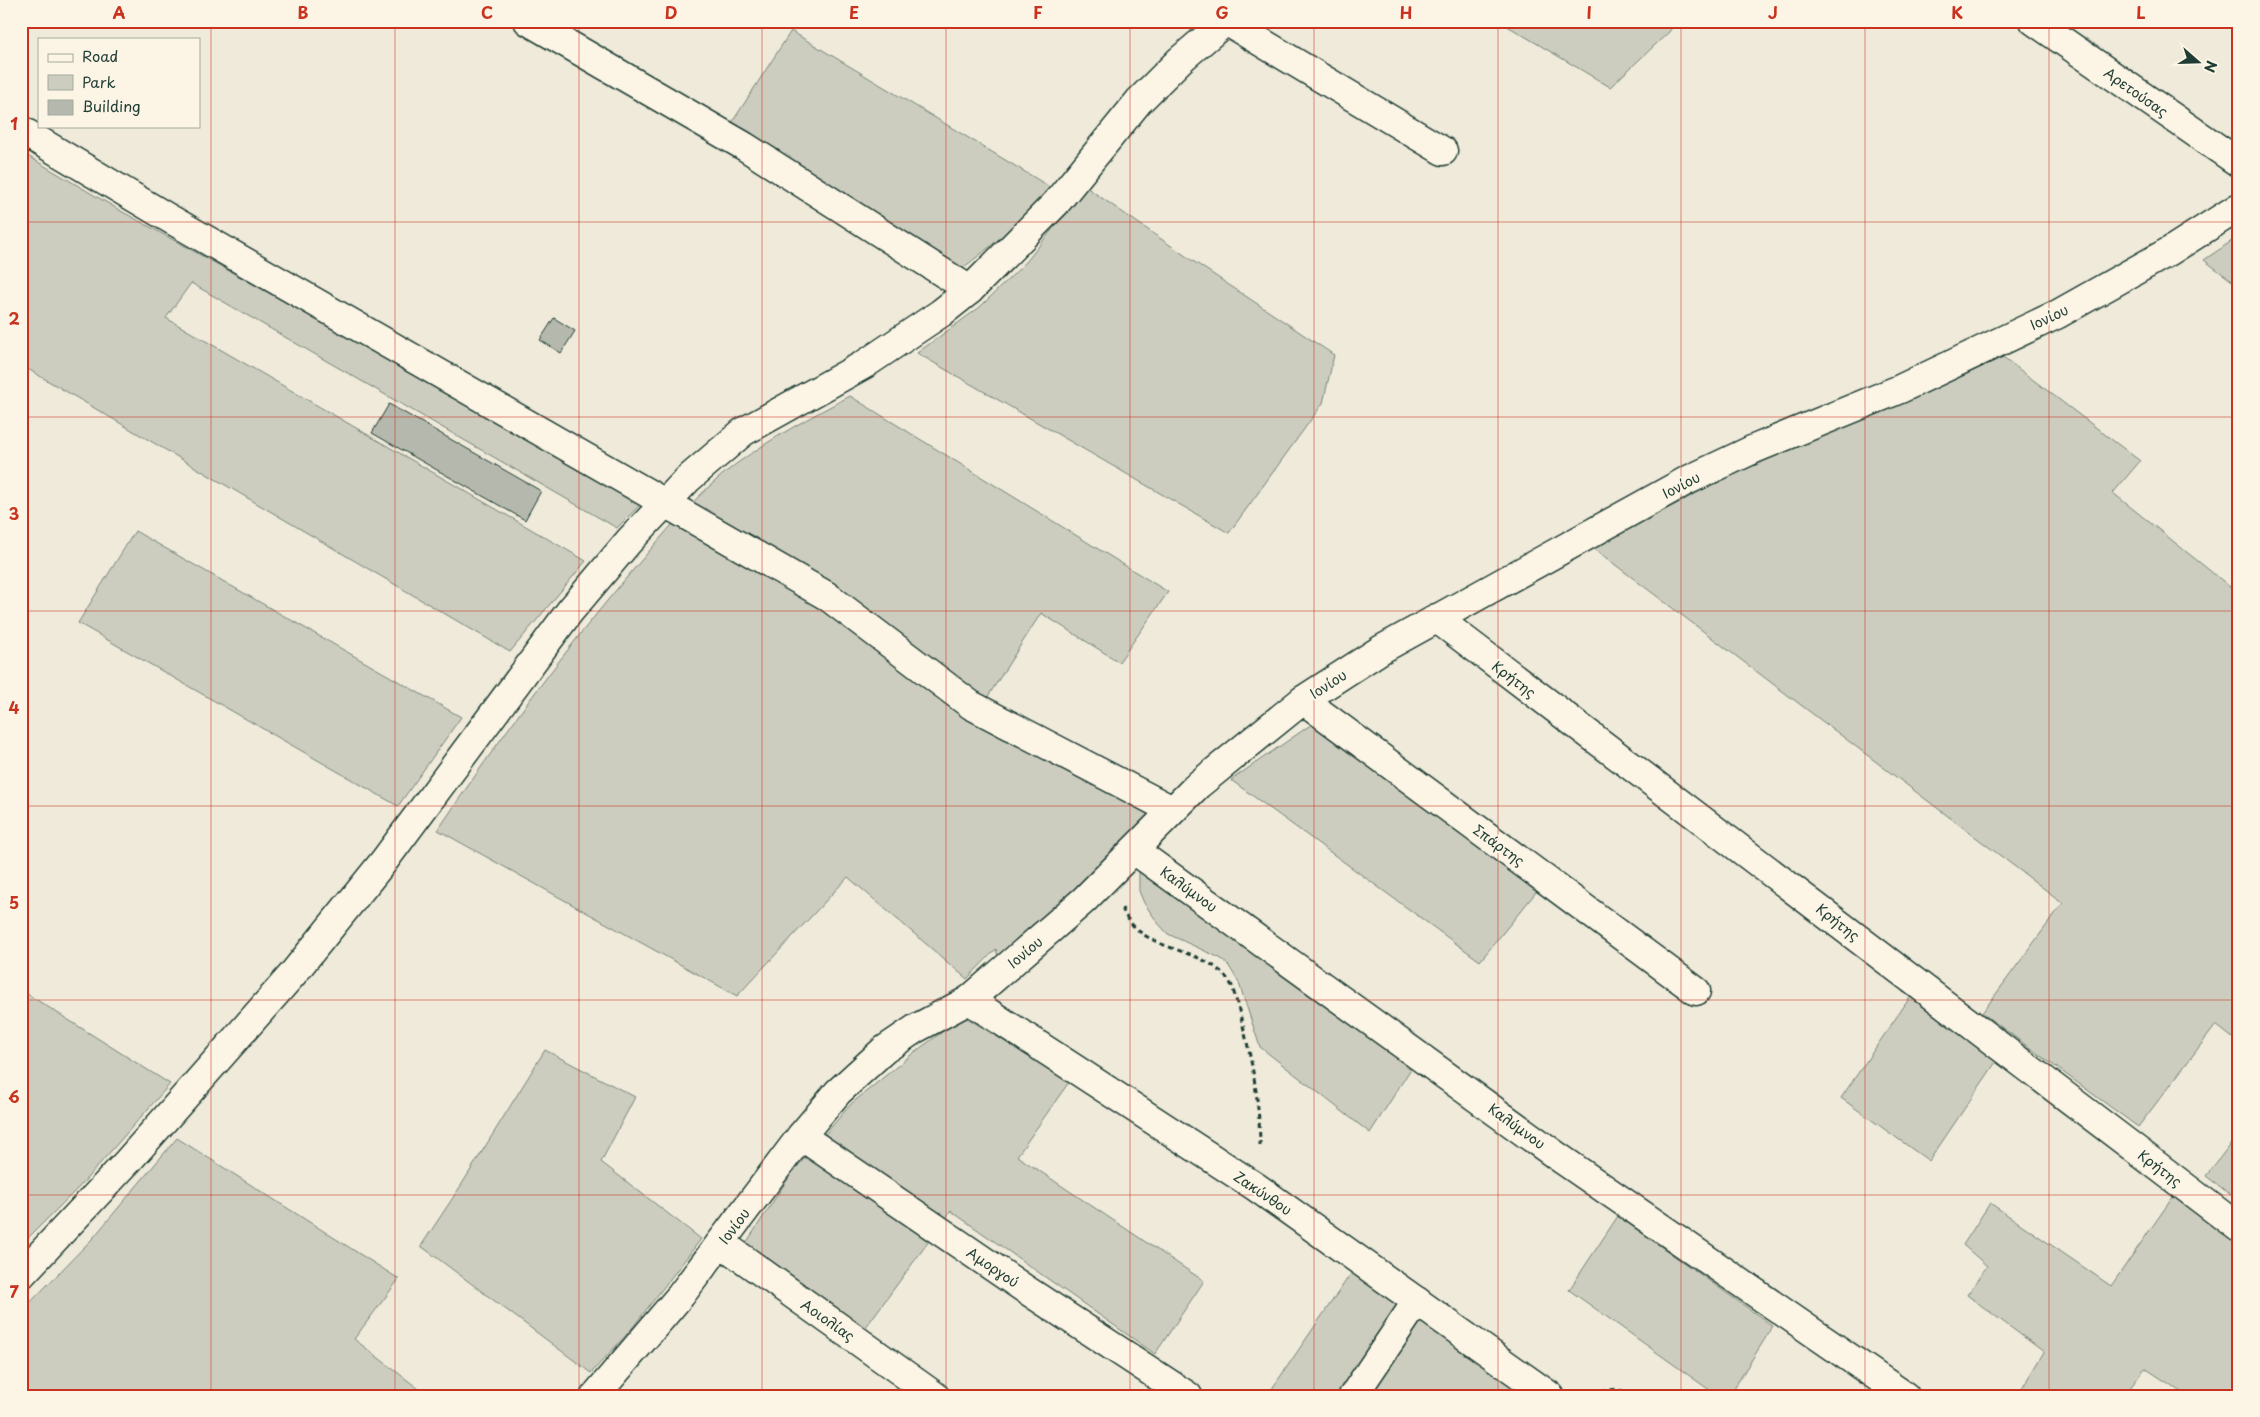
<svg xmlns="http://www.w3.org/2000/svg" width="2260" height="1417" viewBox="0 0 2260 1417" font-family="'Playpen Sans',sans-serif">
  <rect width="100%" height="100%" fill="#efeada"/>
  <filter id="ink" filterUnits="userSpaceOnUse"><feTurbulence type="fractalNoise" baseFrequency=".02" numOctaves="2"/><feDisplacementMap in="SourceGraphic" scale="10" xChannelSelector="R" yChannelSelector="G"/><feConvolveMatrix kernelMatrix="1 2 1 2 8 2 1 2 1" color-interpolation-filters="sRGB"/></filter>
  <g filter="url(#ink)">
    <g fill="#cccdbf" stroke="#76857a">
      <path d="M1499 21H1676L1669 32 1610 87Z"/>
      <path d="M791 31 1050 187C1023 219 994 245 960 270L731 124Z"/>
      <path d="M21 152 121 211 410 371 640 505 617 528 191 283 166 318 586 561 510 652 21 365Z"/>
      <path d="M1086 187 1190 259 1334 355 1323 403 1229 533 917 353 980 307 1027 261Z"/>
      <path d="M2239 236V286L2204 260Z"/>
      <path d="M2003 357 2140 461 2113 493 2239 594V1043L2216 1025 2138 1127 1982 1013 2063 903 1593 548 1731 475 1898 406Z"/>
      <path d="M850 396 1168 592 1119 662 1041 613 973 720 1063 766 1149 815 1086 880 998 957 996 949 967 979 848 877 737 996 438 830C499 739 563 652 633 570 665 533 697 493 736 464 772 438 810 417 850 396Z"/>
      <path d="M135 531 461 717 398 806 78 623Z"/>
      <path d="M1312 724 1537 891 1480 961 1231 780Z"/>
      <path d="M1139 870 1412 1067 1370 1133 1260 1047 1239 983 1229 966 1220 958 1168 934 1158 923 1144 903 1139 891Z"/>
      <path d="M21 990 170 1084 81 1185 21 1245Z"/>
      <path d="M1911 996 1998 1059 1929 1161 1841 1098Z"/>
      <path d="M964 1016 1069 1082 1017 1156 1204 1281 1155 1354 951 1211 860 1335 741 1251 791 1174 851 1104 912 1054Z"/>
      <path d="M545 1050 635 1097 601 1162 701 1239 629 1332 591 1373 421 1246 462 1184Z"/>
      <path d="M2239 1133V1201L2206 1176Z"/>
      <path d="M177 1138 399 1279 354 1339 428 1396H21V1312L93 1238Z"/>
      <path d="M2175 1194 2239 1243V1396H2188L2145 1368 2124 1396H2017L2044 1352 1967 1295 1987 1266 1963 1245 1990 1203 2111 1286Z"/>
      <path d="M1618 1216 1773 1326 1729 1396H1718L1569 1290Z"/>
      <path d="M1354 1269 1531 1396H1267Z"/>
    </g>
    <g fill="#b5b9ad" stroke="#1f3d34">
      <path d="M554 318 575 331 561 353 540 340Z"/>
      <path d="M389 404 541 491 525 520 372 433Z"/>
    </g>
    <g fill="none" stroke-linecap="round" stroke-linejoin="round">
      <defs>
        <g id="minor">
          <path d="M528 21 744 146 970 290"/>
          <path d="M1226 21 1443 151"/>
          <path d="M2034 21 2239 163"/>
          <path d="M21 130 165 216 827 596 971 705 1172 810"/>
          <path d="M1436 618 2239 1228"/>
          <path d="M1303 700 1696 991"/>
          <path d="M1134 850 1557 1156 1905 1396"/>
          <path d="M969 1000 1256 1187 1550 1396"/>
          <path d="M801 1136 1025 1289 1188 1396"/>
          <path d="M721 1243 935 1396"/>
          <path d="M21 1275 128 1161 292 975 384 861 570 611 629 541 688 479 743 432 865 364 941 313 970 290 1056 203 1139 101 1180 60 1226 21"/>
          <path d="M595 1396 681 1295 801 1136 838 1092 884 1050 915 1029 969 1000 1084 900 1198 785 1303 700 1382 649 1686 481 1754 449 1900 389 2058 314 2170 251 2239 207"/>
          <path d="M1353 1396 1417 1301"/>
        </g>
      </defs>
      <use href="#minor" stroke="#1f3d34" stroke-width="31"/>
      <g stroke="#1f3d34" stroke-width="3" stroke-dasharray="5 4" stroke-linecap="butt">
        <path d="M1122 908C1141 957 1209 943 1232 986 1248 1040 1260 1092 1260 1149"/>
        <path d="M1584 1395 1616 1389 1636 1396"/>
      </g>
      <use href="#minor" stroke="#fcf5e5" stroke-width="28"/>
    </g>
  </g>
  <path fill="none" stroke="#c8321e" stroke-width="1" stroke-opacity="0.55" d="M211 21V1396M395 21V1396M579 21V1396M762 21V1396M946 21V1396M1130 21V1396M1314 21V1396M1498 21V1396M1681 21V1396M1865 21V1396M2049 21V1396M21 222H2239M21 417H2239M21 611H2239M21 806H2239M21 1000H2239M21 1195H2239"/>
  <g text-anchor="middle" dominant-baseline="central" stroke-width="4" stroke-linejoin="round" paint-order="stroke">
    <g font-size="14" fill="#1f3d34" stroke="#fcf5e5">
      <text transform="translate(2136 92) rotate(35)">Αρετούσας</text>
      <text transform="translate(2049 317) rotate(-25)">Ιονίου</text>
      <text transform="translate(1681 485) rotate(-28)">Ιονίου</text>
      <text transform="translate(1514 679) rotate(37)">Κρήτης</text>
      <text transform="translate(1328 684) rotate(-33)">Ιονίου</text>
      <text transform="translate(1499 845) rotate(36)">Σπάρτης</text>
      <text transform="translate(1189 889) rotate(36)">Καλύμνου</text>
      <text transform="translate(1838 922) rotate(38)">Κρήτης</text>
      <text transform="translate(1025 952) rotate(-40)">Ιονίου</text>
      <text transform="translate(1517 1126) rotate(36)">Καλύμνου</text>
      <text transform="translate(2160 1168) rotate(37)">Κρήτης</text>
      <text transform="translate(1263 1193) rotate(34)">Ζακύνθου</text>
      <text transform="translate(734 1226) rotate(-53)">Ιονίου</text>
      <text transform="translate(993 1267) rotate(34)">Αμοργού</text>
      <text transform="translate(828 1320) rotate(35)">Αοιολίας</text>
    </g>
  </g>
  <rect width="2260" height="1417" fill="none" stroke="#fcf5e5" stroke-width="55"/>
  <rect x="38" y="38" width="162" height="90" fill="#fcf5e5" stroke="#a4ab9e"/>
  <rect x="48" y="54" width="25" height="8" fill="#fcf5e5" stroke="#a4ab9e"/>
  <text x="82" y="62" font-size="15" fill="#1f3d34">Road</text>
  <rect x="48" y="75" width="25" height="15" fill="#cccdbf" stroke="#a4ab9e"/>
  <text x="82" y="88" font-size="15" fill="#1f3d34">Park</text>
  <rect x="48" y="100" width="25" height="15" fill="#b5b9ad" stroke="#a4ab9e"/>
  <text x="82" y="112" font-size="15" fill="#1f3d34">Building</text>
  <g transform="translate(2198 62) rotate(110)" stroke="#fcf5e5" stroke-width="4" paint-order="stroke">
  <path d="M0-4L9 19L0 12L-9 19Z" fill="#1f3d34"/>
  <text y="-8" font-size="14" font-weight="bold" text-anchor="middle" fill="#1f3d34">N</text>
  </g>
  <rect x="28" y="28" width="2204" height="1362" fill="none" stroke="#c8321e" stroke-width="2"/>
  <g font-size="16" text-anchor="middle" font-weight="bold" fill="#c8321e">
    <text x="119" y="19">A</text>
    <text x="303" y="19">B</text>
    <text x="487" y="19">C</text>
    <text x="671" y="19">D</text>
    <text x="854" y="19">E</text>
    <text x="1038" y="19">F</text>
    <text x="1222" y="19">G</text>
    <text x="1406" y="19">H</text>
    <text x="1589" y="19">I</text>
    <text x="1773" y="19">J</text>
    <text x="1957" y="19">K</text>
    <text x="2141" y="19">L</text>
    <text x="14" y="130">1</text>
    <text x="14" y="325">2</text>
    <text x="14" y="520">3</text>
    <text x="14" y="714">4</text>
    <text x="14" y="909">5</text>
    <text x="14" y="1103">6</text>
    <text x="14" y="1298">7</text>
  </g>
</svg>
